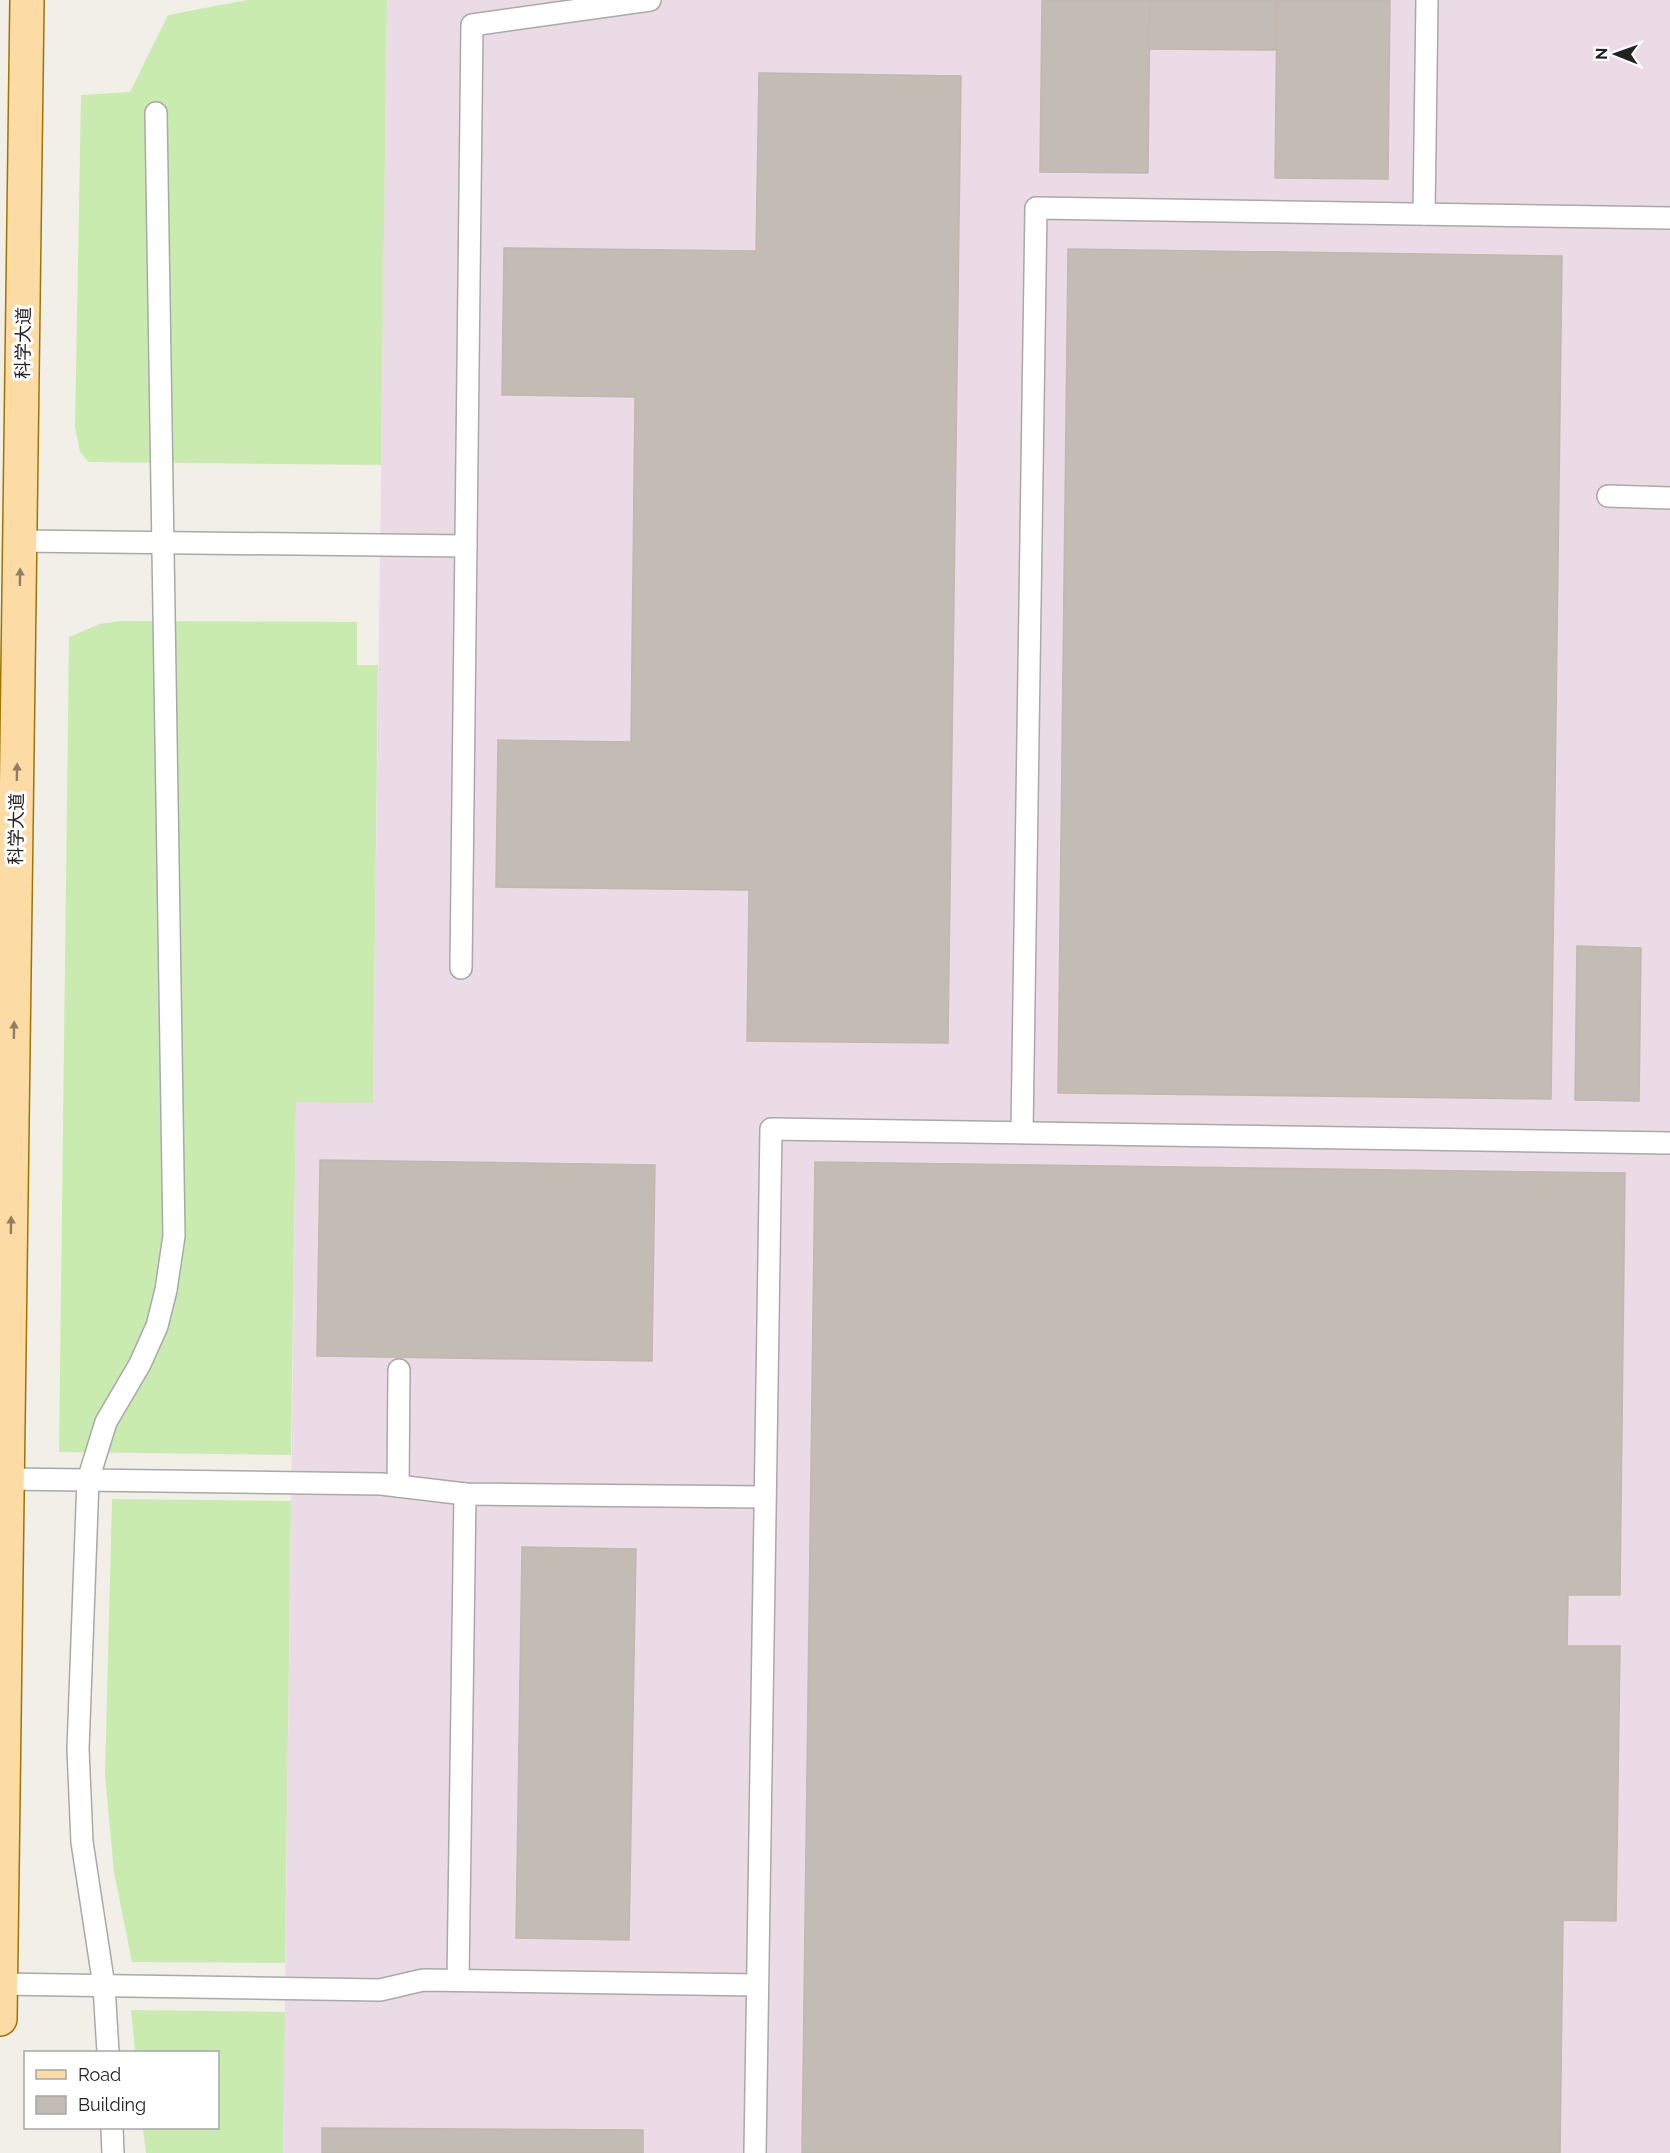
<svg xmlns="http://www.w3.org/2000/svg" width="1670" height="2153" viewBox="0 0 1670 2153" font-family="Raleway,'Noto Sans SC',sans-serif">
  <rect width="100%" height="100%" fill="#f2efe9"/>
  <path fill="#ebdbe7" d="M387 0H1670V2153H283L296 1102H373Z"/>
  <g fill="#c9ebb0">
    <path d="M247 0H387L381 465 89 462 80 452 75 427 81 95 130 92 168 15Z"/>
    <path d="M121 621 357 622V665H378L373 1103 296 1102 291 1455 59 1452 69 637 100 624Z"/>
    <path d="M112 1499 291 1501 285 1963 132 1962 114 1872 105 1775Z"/>
    <path d="M131 2010 285 2012 283 2153H146L143 2128H218V2052H135Z"/>
  </g>
  <g fill="#c3bcb5" stroke="#c4b7ab" stroke-width="1.5">
    <path d="M1042 0H1150L1148 173 1040 172Z"/>
    <path d="M1150 0H1277L1276 50 1149 49Z"/>
    <path d="M1277 0H1390L1388 179 1275 178Z"/>
    <path d="M759 73 961 76 948 1043 747 1041 749 890 496 887 498 740 631 742 635 397 502 395 504 248 756 251Z"/>
    <path d="M1068 249 1562 256 1551 1099 1058 1093Z"/>
    <path d="M1577 946 1641 948 1639 1101 1575 1100Z"/>
    <path d="M320 1160 655 1165 652 1361 317 1356Z"/>
    <path d="M815 1162 1625 1173 1620 1595H1568L1567 1646H1620L1616 1921 1563 1920 1560 2153H802Z"/>
    <path d="M522 1547 636 1549 629 1940 516 1938Z"/>
    <path d="M322 2128 643 2130V2153H322Z"/>
  </g>
  <g fill="none" stroke-linecap="round" stroke-linejoin="round">
    <defs>
      <g id="service">
        <path d="M1424 214 1427 0"/>
        <path d="M1608 496 1670 498"/>
        <path d="M20 541 466 546"/>
        <path d="M461 968 472 25 650 0"/>
        <path d="M1022 1132 1036 208 1670 218"/>
        <path d="M7 1479 381 1484 465 1494 765 1497"/>
        <path d="M398 1486 399 1370"/>
        <path d="M458 1980 465 1494"/>
        <path d="M0 1984 380 1990 423 1980 757 1985"/>
        <path d="M108 2052 104 1986 82 1842 78 1749 88 1480 106 1422 140 1364 157 1326 166 1290 174 1236 156 113"/>
        <path d="M112 2128 113 2153"/>
        <path d="M755 2153 771 1129 1670 1143"/>
      </g>
      <path id="primary" d="M0 2019 27 0"/>
    </defs>
    <use href="#service" stroke="#a9a9a9" stroke-width="24"/>
    <use href="#primary" stroke="#9f7500" stroke-width="36"/>
    <use href="#service" stroke="#fff" stroke-width="21"/>
    <use href="#primary" stroke="#fcdba4" stroke-width="33"/>
  </g>
  <defs><path id="oneway-solid" d="M-6-.8H1V-3.2L6.5 0L1 3.2V.8H-6Z" transform="scale(1.5)"/></defs>
  <g fill="#8f7e63">
    <use href="#oneway-solid" transform="translate(20 577) rotate(-89)"/>
    <use href="#oneway-solid" transform="translate(17 772) rotate(-89)"/>
    <use href="#oneway-solid" transform="translate(14 1030) rotate(-89)"/>
    <use href="#oneway-solid" transform="translate(11 1225) rotate(-89)"/>
  </g>
  <g text-anchor="middle" dominant-baseline="central" stroke-width="6" stroke-linejoin="round" paint-order="stroke">
    <g font-size="18" fill="#222" stroke="#fff">
      <text transform="translate(23 343) rotate(-89)">科学大道</text>
      <text transform="translate(16 829) rotate(-89)">科学大道</text>
    </g>
  </g>
  <rect x="24" y="2051" width="195" height="78" fill="#ffffff" stroke="#a7a7a7" stroke-width="1.5"/>
  <rect x="36" y="2070" width="30" height="9" fill="#fcdba4" stroke="#a7a7a7" stroke-width="1.5"/>
  <text x="78" y="2081" font-size="18" fill="#222222">Road</text>
  <rect x="36" y="2096" width="30" height="18" fill="#c3bcb5" stroke="#a7a7a7" stroke-width="1.5"/>
  <text x="78" y="2111" font-size="18" fill="#222222">Building</text>
  <g transform="translate(1616 54) rotate(271)" stroke="#ffffff" stroke-width="4.5" paint-order="stroke">
  <path d="M0-4.5L10 22L0 15L-10 22Z" fill="#222222"/>
  <text y="-9" font-size="16" font-weight="bold" text-anchor="middle" fill="#222222">N</text>
  </g>
</svg>
